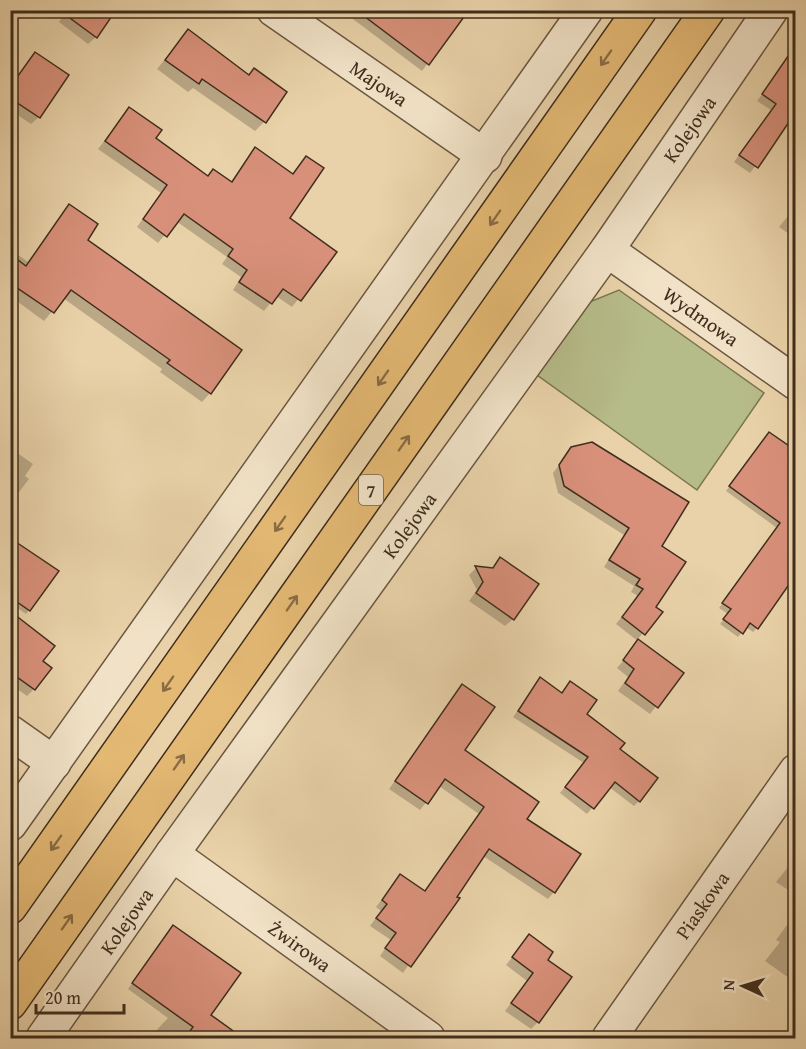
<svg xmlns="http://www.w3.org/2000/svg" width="806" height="1049" viewBox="0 0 806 1049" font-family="'Gentium Book Plus',serif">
  <rect width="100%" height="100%" fill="#e9d2a9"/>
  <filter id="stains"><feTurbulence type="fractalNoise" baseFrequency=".00333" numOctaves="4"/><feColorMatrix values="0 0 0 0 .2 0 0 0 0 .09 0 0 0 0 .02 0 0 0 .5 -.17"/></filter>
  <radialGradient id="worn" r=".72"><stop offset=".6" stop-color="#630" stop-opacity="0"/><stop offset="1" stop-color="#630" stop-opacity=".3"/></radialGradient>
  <path fill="#b6bc89" stroke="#7b7453" stroke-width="1.5" d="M619 290 764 393 697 490 537 375 587 303Z"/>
  <g fill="#0003">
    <path d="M67 10 96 37 88 44 59 22Z"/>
    <path d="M334 10H467L422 71 349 16 346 19Z"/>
    <path d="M188 31 248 76 254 70 264 122 255 131 193 88 188 92 157 69Z"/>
    <path d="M35 54 39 117 31 124 10 110V86Z"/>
    <path d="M788 59 796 63V113L750 173 734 162 771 110 757 101Z"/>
    <path d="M129 109 154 138 207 177 230 183 255 149 292 175 306 158 288 219 335 252 292 307 276 296 264 311 233 290 241 277 222 264 227 257 176 221 158 243 137 227 161 193 98 149Z"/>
    <path d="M70 206 86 241 210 393 202 402 160 372 162 369 63 298 44 321 10 296V249L28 262Z"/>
    <path d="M796 206V239L779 227Z"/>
    <path d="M769 434 796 452V573L757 628 753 632 746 627 738 637 720 624 728 614 719 608 777 528 726 491Z"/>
    <path d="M592 444 687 502 660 547 684 562 654 608 661 612 637 640 682 673 650 714 618 691 628 677 617 668 639 642 616 624 638 596 631 592 634 586 604 567 624 535 558 493 553 473 572 448Z"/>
    <path d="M13 450 33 464 25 476 29 479 10 504V452Z"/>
    <path d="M500 559 513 619 505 626 469 601 477 590 469 575 476 568 491 569Z"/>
    <path d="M10 566 29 610 26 614 10 603Z"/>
    <path d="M10 622 41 661 34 689 27 696 10 684Z"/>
    <path d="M541 679 561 694 570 683 585 715 618 750 639 801 634 806 609 787 587 814 560 793 584 763 513 717Z"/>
    <path d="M462 686 463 751 525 819 554 892 548 899 483 856 403 973 380 956 391 940 370 926 381 911 376 907 400 876 424 892 479 814 439 786 420 810 389 789Z"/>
    <path d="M796 857V895L776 882Z"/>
    <path d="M796 913V983L765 961 780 942 776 940Z"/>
    <path d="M168 932 209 1016 240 1038H149L168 1018 128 989Z"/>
    <path d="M529 936 546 960 538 1022 531 1029 505 1011 527 981 506 965Z"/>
    <path d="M795 1032 796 1038H788Z"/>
    <path d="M274 1033 281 1038H269Z"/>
  </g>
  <g fill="#d8907a" stroke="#402d1d" stroke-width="1.5">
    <path d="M59 10H116L97 38Z"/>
    <path d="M356 10H469L429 65Z"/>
    <path d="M188 29 249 75 254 68 287 92 266 123 202 79 199 84 165 60Z"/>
    <path d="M795 46V118L793 116 758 168 739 155 776 104 762 94Z"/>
    <path d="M35 52 69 75 40 118 10 98V87Z"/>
    <path d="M129 107 162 130 156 138 208 176 213 169 232 182 255 147 293 174 306 156 324 168 290 218 337 252 301 301 283 289 272 304 239 282 247 270 228 256 233 249 184 214 167 237 143 219 167 185 105 141Z"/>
    <path d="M69 204 98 224 88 240 242 350 211 394 167 363 170 360 71 290 54 313 10 283V254L26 266Z"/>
    <path d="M769 432 795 450V576L758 629 750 623 743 634 723 619 731 609 722 603 780 523 729 486Z"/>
    <path d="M592 442 689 502 662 546 686 562 656 607 663 612 645 635 622 617 643 589 636 585 640 579 609 560 629 528 564 486 559 465 571 447Z"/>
    <path d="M10 538 59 571 30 611 10 597Z"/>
    <path d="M500 557 539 584 514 620 476 593 483 582 475 566 493 568Z"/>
    <path d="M10 611 55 646 43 661 52 668 35 690 10 672Z"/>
    <path d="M638 639 684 673 658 708 625 683 634 669 623 660Z"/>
    <path d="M540 677 562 693 570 681 597 700 587 714 625 743 620 749 658 778 640 802 615 782 594 809 565 787 588 757 518 711Z"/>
    <path d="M462 684 495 707 465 750 539 802 527 819 581 854 555 893 489 849 457 897 460 898 411 967 385 948 396 933 376 918 387 904 382 900 400 874 425 891 484 807 445 779 428 804 395 781Z"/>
    <path d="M173 925 241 973 211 1015 243 1038H185L193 1027 132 983Z"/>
    <path d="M529 934 553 952 548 960 572 977 539 1023 511 1003 533 973 512 957Z"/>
  </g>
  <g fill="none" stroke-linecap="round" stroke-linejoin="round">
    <defs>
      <g id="minor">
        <path d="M274 10 485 156"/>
        <path d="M607 250 796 383"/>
        <path d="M10 732 54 763"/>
        <path d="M10 824 586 10"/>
        <path d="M172 854 428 1038"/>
        <path d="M43 1038 172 854 607 250 771 10"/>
        <path d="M609 1038 796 771"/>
      </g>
      <g id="highway">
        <path d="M10 907 640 10"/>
        <path d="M10 1003 708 10"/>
      </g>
    </defs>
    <use href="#minor" stroke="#6a5640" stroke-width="36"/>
    <use href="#highway" stroke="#402d1d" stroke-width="36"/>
    <use href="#minor" stroke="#f1e2c7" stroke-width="33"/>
    <use href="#highway" stroke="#e4b974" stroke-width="33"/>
  </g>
  <defs><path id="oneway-shaft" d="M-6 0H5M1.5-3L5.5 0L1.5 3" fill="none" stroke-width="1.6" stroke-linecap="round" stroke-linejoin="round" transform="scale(1.5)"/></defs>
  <g stroke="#8a6c44">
    <use href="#oneway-shaft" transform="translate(606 58) rotate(125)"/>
    <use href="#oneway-shaft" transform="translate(495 218) rotate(125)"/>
    <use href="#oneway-shaft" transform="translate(383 378) rotate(125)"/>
    <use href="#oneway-shaft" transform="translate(404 443) rotate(-55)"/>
    <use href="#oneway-shaft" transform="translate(280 524) rotate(125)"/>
    <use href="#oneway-shaft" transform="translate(292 603) rotate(-55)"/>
    <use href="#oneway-shaft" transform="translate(168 684) rotate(125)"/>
    <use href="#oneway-shaft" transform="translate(179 762) rotate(-55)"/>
    <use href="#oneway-shaft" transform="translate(56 843) rotate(125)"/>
    <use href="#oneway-shaft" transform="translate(67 922) rotate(-55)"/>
  </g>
  <g text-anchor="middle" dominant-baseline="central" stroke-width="4.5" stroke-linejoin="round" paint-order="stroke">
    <rect fill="#f1e2c7" stroke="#756350" stroke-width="1.5" x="359" y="475" width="24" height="30" rx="4.5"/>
    <g font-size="18" font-weight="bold" fill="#402d1d">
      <text x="371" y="490">7</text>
    </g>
    <g font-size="20" fill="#402d1d" stroke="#f1e2c7">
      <text transform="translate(379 83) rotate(34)">Majowa</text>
      <text transform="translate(689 129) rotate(-55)">Kolejowa</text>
      <text transform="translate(701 316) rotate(35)">Wydmowa</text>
      <text transform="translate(409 525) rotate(-54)">Kolejowa</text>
      <text transform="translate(702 905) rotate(-55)">Piaskowa</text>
      <text transform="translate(126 921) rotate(-55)">Kolejowa</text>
      <text transform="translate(300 946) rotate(36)">Żwirowa</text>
    </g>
  </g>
  <rect width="806" height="1049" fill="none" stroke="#e9d2a9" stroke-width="36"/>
  <rect x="12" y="12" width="782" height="1025" fill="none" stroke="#402d1d" stroke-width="3"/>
  <rect x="18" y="18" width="770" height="1013" fill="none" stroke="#402d1d" stroke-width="1.5"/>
  <g transform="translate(743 986) rotate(274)" stroke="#f1e2c7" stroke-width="4.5" paint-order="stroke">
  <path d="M0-4.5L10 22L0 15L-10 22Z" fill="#402d1d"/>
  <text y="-9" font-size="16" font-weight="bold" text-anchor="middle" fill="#402d1d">N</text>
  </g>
  <path d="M36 1004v9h88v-9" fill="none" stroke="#402d1d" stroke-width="3"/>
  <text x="45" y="1004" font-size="18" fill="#402d1d" stroke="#f1e2c7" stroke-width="4.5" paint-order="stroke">20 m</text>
  <rect width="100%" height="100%" filter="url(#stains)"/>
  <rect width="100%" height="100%" fill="url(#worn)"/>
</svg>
